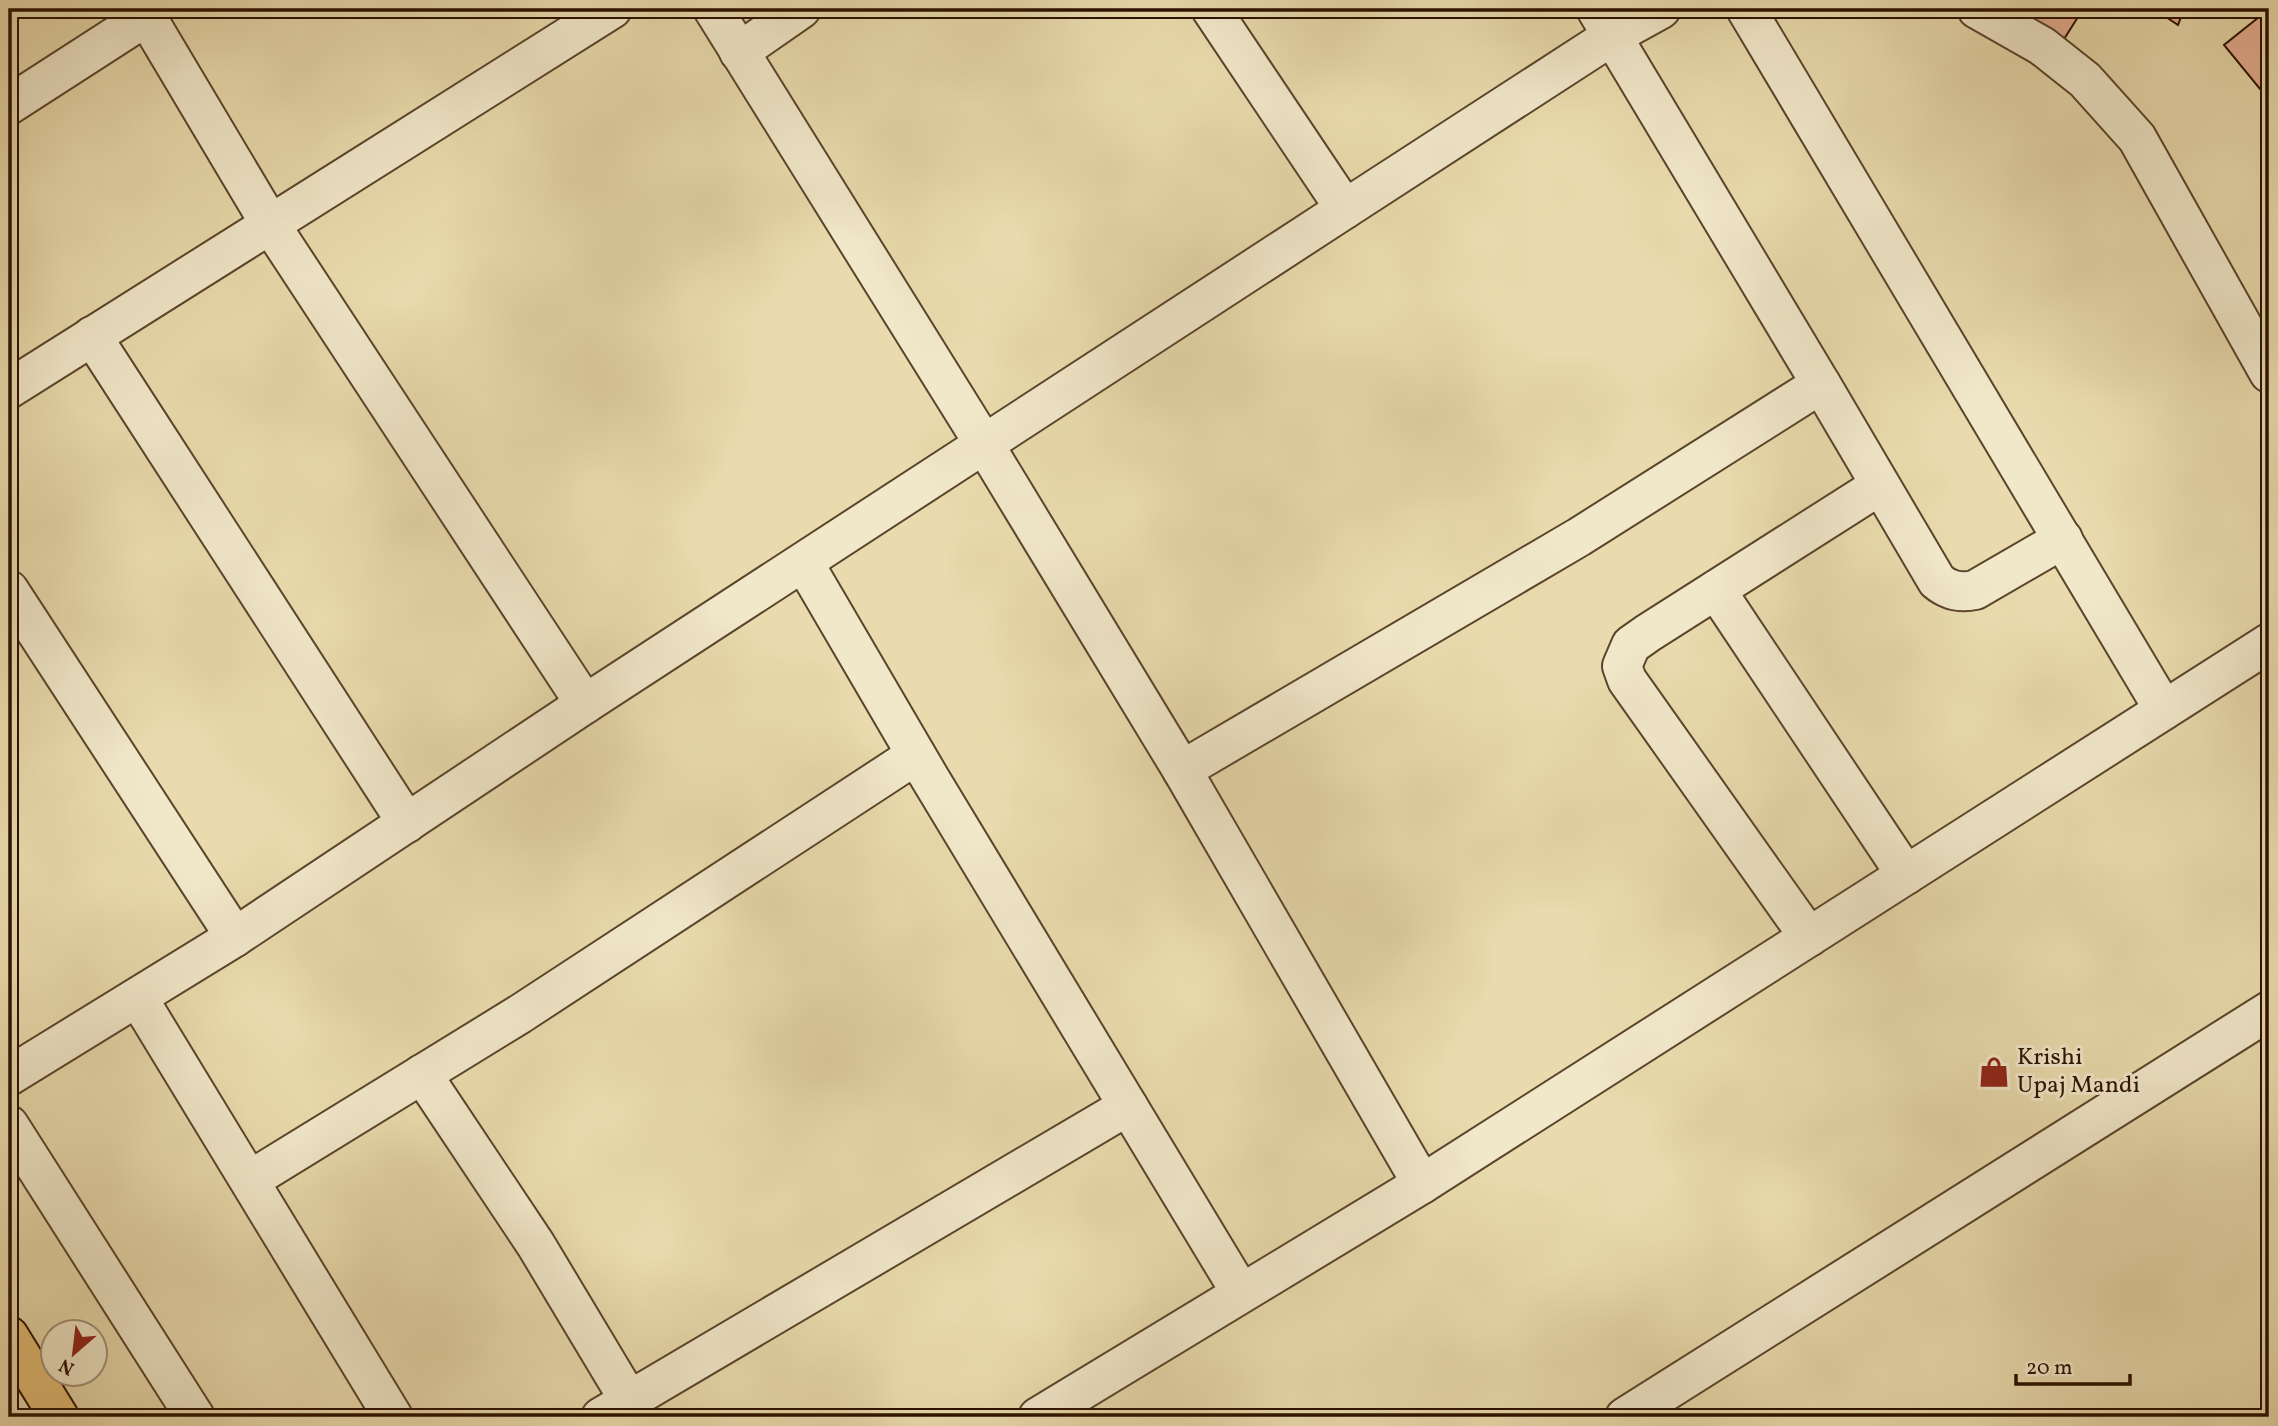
<svg xmlns="http://www.w3.org/2000/svg" width="2278" height="1426" viewBox="0 0 2278 1426" font-family="Vollkorn,serif">
  <rect width="100%" height="100%" fill="#e9dbad"/>
  <filter id="stains"><feTurbulence type="fractalNoise" baseFrequency=".00286" numOctaves="4"/><feColorMatrix values="0 0 0 0 .2 0 0 0 0 .09 0 0 0 0 .02 0 0 0 .5 -.17"/></filter>
  <radialGradient id="worn" r=".72"><stop offset=".6" stop-color="#630" stop-opacity="0"/><stop offset="1" stop-color="#630" stop-opacity=".3"/></radialGradient>
  <g fill="#e6af92" stroke="#2b1100" stroke-width="2">
    <path d="M2016 9H2083L2059 47 2012 16Z"/>
    <path d="M2154 9H2184L2178 25Z"/>
    <path d="M2269 9V100L2224 45Z"/>
  </g>
  <g fill="none" stroke-linecap="round" stroke-linejoin="round">
    <defs>
      <g id="minor">
        <path d="M142 9 270 224 585 704"/>
        <path d="M713 9 984 444 1182 770 1422 1184"/>
        <path d="M1211 9 1345 209"/>
        <path d="M1746 9 2164 710"/>
        <path d="M1977 9 2042 46 2085 80 2137 138 2269 373"/>
        <path d="M739 52 801 9"/>
        <path d="M9 105 147 16"/>
        <path d="M92 336 407 823"/>
        <path d="M1821 384 1937 581C1949 591 1960 593 1975 590L2063 539"/>
        <path d="M9 389 612 9"/>
        <path d="M804 563 928 775 1241 1293"/>
        <path d="M9 590 235 937"/>
        <path d="M1716 590 1906 875"/>
        <path d="M1182 770 1579 537 1821 384 1596 9"/>
        <path d="M1809 937 1627 680 1622 666 1631 645 1648 633 1879 486"/>
        <path d="M138 998 393 1417"/>
        <path d="M422 1074 536 1245 629 1400"/>
        <path d="M9 1076 235 937 585 704 1345 209 1612 36 1661 9"/>
        <path d="M9 1125 195 1417"/>
        <path d="M250 1180 520 1014 916 755"/>
        <path d="M601 1417 1128 1106"/>
        <path d="M1038 1417 1422 1184 2269 643"/>
        <path d="M1625 1417 2269 1011"/>
      </g>
      <path id="major" d="M9 1336 59 1417"/>
    </defs>
    <use href="#minor" stroke="#5a442b" stroke-width="42"/>
    <use href="#major" stroke="#2b1100" stroke-width="42"/>
    <use href="#minor" stroke="#f1e8ca" stroke-width="38"/>
    <use href="#major" stroke="#e4be76" stroke-width="38"/>
  </g>
  <defs>
    <symbol id="shop-bare" viewBox="-9 -9 18 18"><path d="M-5-2.5h2.3a2.7 3.5 0 0 1 5.4 0H5L5.5 6h-11ZM-1.5-2.5h3a1.5 2.3 0 0 0-3 0Z" fill="#8f2418" stroke="#f1e8ca" stroke-width="2.5" paint-order="stroke"/></symbol>
  </defs>
  <g fill-rule="evenodd">
    <use href="#shop-bare" x="1972" y="1050" width="44" height="44"/>
  </g>
  <g text-anchor="middle" dominant-baseline="central" stroke-width="6" stroke-linejoin="round" paint-order="stroke">
    <g font-size="24" fill="#2b1100" stroke="#f1e8ca" text-anchor="start">
      <text x="2017" y="1058">Krishi<tspan x="2017" dy="28">Upaj Mandi</tspan></text>
    </g>
  </g>
  <rect width="2278" height="1426" fill="none" stroke="#e9dbad" stroke-width="35"/>
  <rect x="10" y="10" width="2257" height="1405" fill="none" stroke="#2b1100" stroke-width="3.5"/>
  <rect x="18" y="18" width="2243" height="1391" fill="none" stroke="#2b1100" stroke-width="2"/>
  <g transform="translate(74 1353) rotate(208)"><circle r="33" fill="#f1e8ca" stroke="#a29279" stroke-width="2"/>
  <path d="M0-5L12 26L0 18L-12 26Z" fill="#8f2418"/>
  <text y="-10" font-size="19" font-weight="bold" text-anchor="middle" fill="#2b1100">N</text>
  </g>
  <path d="M2016 1374v10h114v-10" fill="none" stroke="#2b1100" stroke-width="3.5"/>
  <text x="2026" y="1374" font-size="21" fill="#2b1100" stroke="#f1e8ca" stroke-width="5" paint-order="stroke">20 m</text>
  <rect width="100%" height="100%" filter="url(#stains)"/>
  <rect width="100%" height="100%" fill="url(#worn)"/>
</svg>
